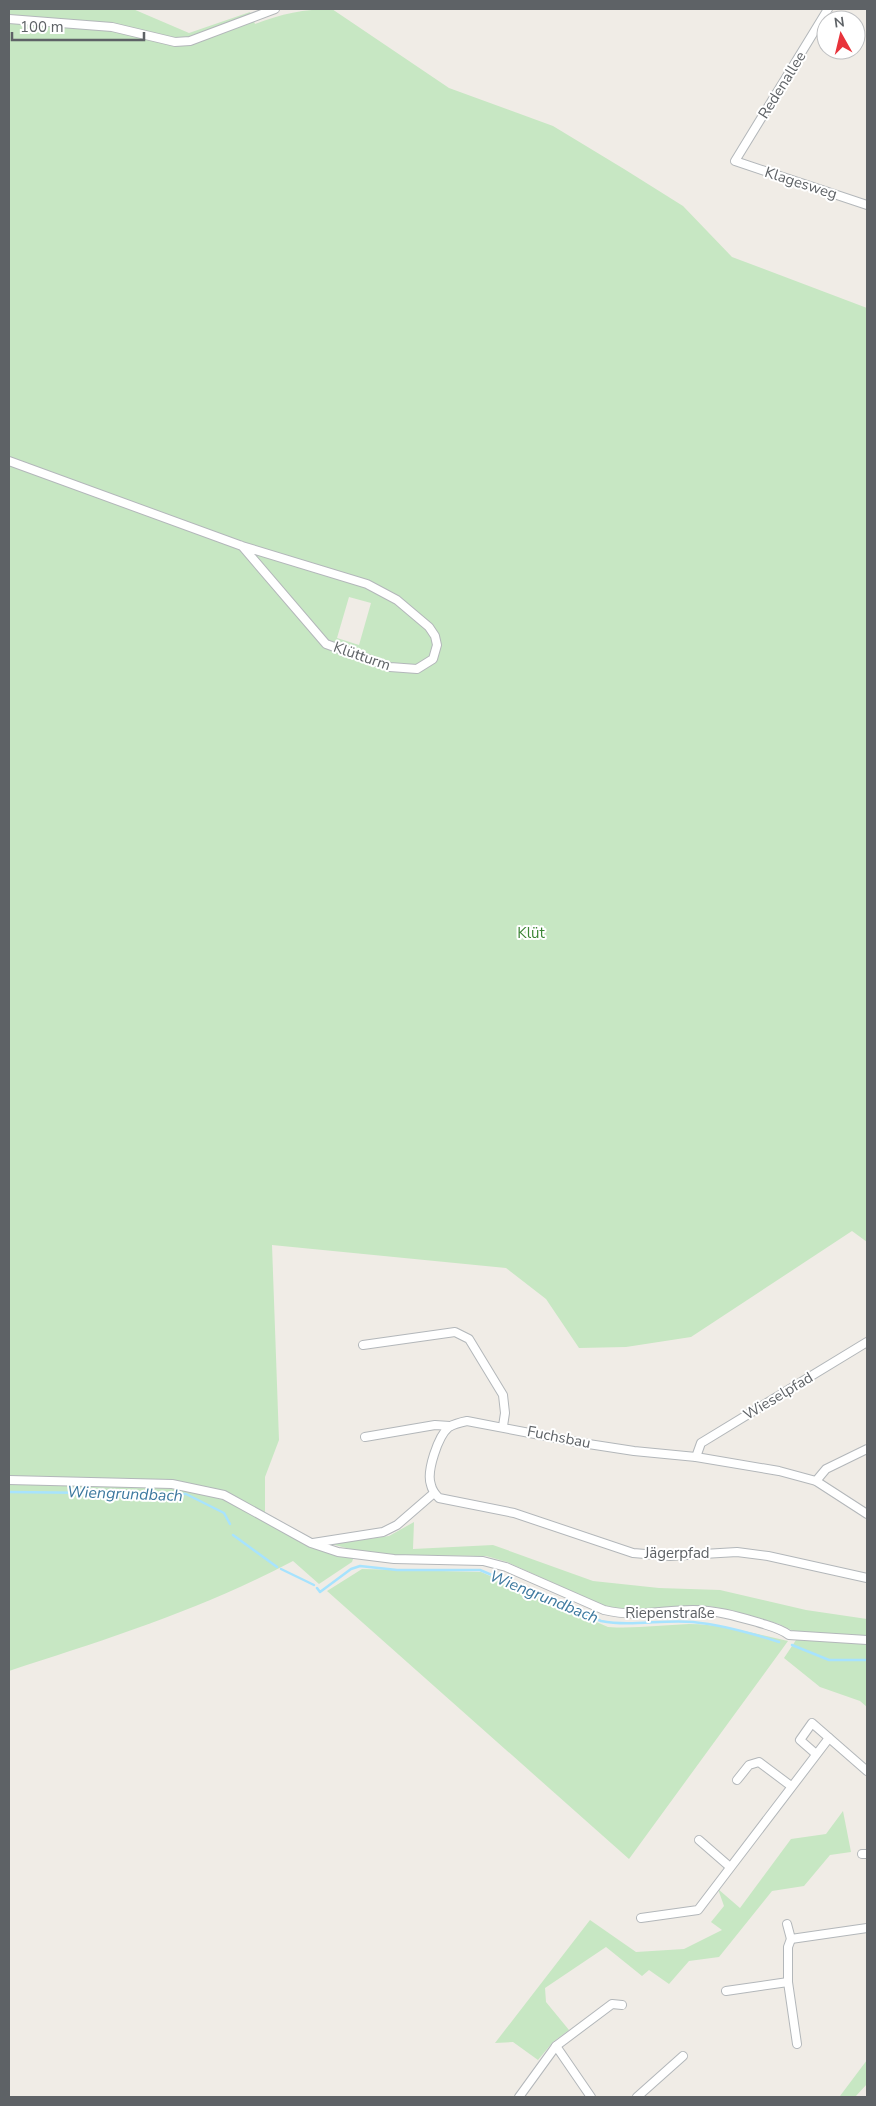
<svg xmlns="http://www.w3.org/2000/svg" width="876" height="2106" viewBox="0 0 876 2106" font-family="'Nunito Sans',sans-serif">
  <rect width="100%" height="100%" fill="#f0ece6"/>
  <g fill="#c7e7c3" fill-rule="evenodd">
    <path d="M9 9H133L189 33 250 12 255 24C281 14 304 9 332 9L449 88 553 126 624 169 683 206 732 257 867 308V1242L852 1231 691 1337 626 1347 579 1348 546 1299 506 1268 272 1245 279 1440 265 1477V1519L311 1543 354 1556 352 1562 319 1584 293 1561C203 1609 105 1640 9 1671ZM349 597 371 603 359 645 337 638Z"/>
    <path d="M414 1522 413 1549 493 1545 593 1581 659 1588 720 1590 806 1610 867 1619V1636L793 1631 779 1624 734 1611 709 1606 627 1611 607 1607 507 1562 486 1556 390 1555 354 1550 331 1544 389 1536Z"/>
    <path d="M362 1569 481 1572 608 1627C635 1629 661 1625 689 1624 721 1624 756 1634 788 1641L629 1859 327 1591Z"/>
    <path d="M796 1640H867V1707L860 1701 820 1687 784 1658Z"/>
    <path d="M843 1811 851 1852 830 1855 804 1886 772 1891 719 1957 689 1961 669 1984 649 1970 642 1976 606 1947 545 1988 546 2002 569 2030 553 2042 538 2060 513 2042 495 2043 590 1920 636 1952 684 1949 722 1930 711 1922 724 1906 718 1889 740 1908 791 1839 826 1834Z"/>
    <path d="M867 2060V2084L855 2097H836L840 2096Z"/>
  </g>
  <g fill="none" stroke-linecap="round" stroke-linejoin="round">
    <g stroke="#a7e3fe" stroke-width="2.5">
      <path d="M9 1492 186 1494 224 1513 230 1524"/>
      <path d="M233 1535 277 1567"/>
      <path d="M281 1569 314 1585"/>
      <path d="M317 1588 320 1592 351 1569 360 1566 397 1570H480L601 1621C632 1627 662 1619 693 1622 723 1625 751 1633 779 1642"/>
      <path d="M792 1645 829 1660H867"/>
    </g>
    <defs>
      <g id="minor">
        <path d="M828 9 735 161 867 205"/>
        <path d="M9 19 112 27 175 42 190 41 275 9"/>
        <path d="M9 461 242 546 367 584 397 600 429 627 435 636 437 645 433 659 417 669 390 667 326 644 242 546"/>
        <path d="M363 1345 455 1332 469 1339 503 1395 505 1413 503 1426"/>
        <path d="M365 1437 435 1425 450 1426"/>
        <path d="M696 1457 701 1443 867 1342"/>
        <path d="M9 1480 172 1484 224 1495 311 1543 338 1552 394 1559 483 1561 506 1567 604 1610C637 1618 661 1610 693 1610 715 1610 736 1616 757 1622 769 1626 780 1628 789 1635L867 1640"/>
        <path d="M816 1481 826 1469 867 1449"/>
        <path d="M867 1514 816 1481 779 1471 696 1457 634 1451 582 1443 467 1421C462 1422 454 1424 449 1427 438 1436 426 1472 431 1485 432 1490 435 1494 439 1498L514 1513 633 1553 670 1556 737 1552 768 1556 867 1578"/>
        <path d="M313 1543 383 1532 397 1525 434 1493"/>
        <path d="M816 1754 800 1740 812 1723 867 1771"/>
        <path d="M737 1780 749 1765 759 1762 791 1786"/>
        <path d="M699 1840 730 1867"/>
        <path d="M862 1854H867"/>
        <path d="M641 1918 698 1910 829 1738"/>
        <path d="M787 1924 791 1939 867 1928"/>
        <path d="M791 1939 788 1947V1982L797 2044"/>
        <path d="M726 1991 788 1982"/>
        <path d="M556 2046 591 2097"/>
        <path d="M519 2097 556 2046 612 2004 622 2005"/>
        <path d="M637 2097 683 2056"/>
      </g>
    </defs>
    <use href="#minor" stroke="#b3b7ba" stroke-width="10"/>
    <use href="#minor" stroke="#fff" stroke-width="8"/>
  </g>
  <g text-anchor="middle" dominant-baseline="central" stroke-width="4" stroke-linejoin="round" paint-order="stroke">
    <g font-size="15" fill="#5e6266" stroke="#fff">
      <text transform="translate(782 85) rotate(-58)">Redenallee</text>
      <text transform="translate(801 183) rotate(18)">Klagesweg</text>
      <text transform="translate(362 656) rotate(19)">Klütturm</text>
      <text transform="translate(778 1396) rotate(-31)">Wieselpfad</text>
      <text transform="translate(559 1437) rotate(11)">Fuchsbau</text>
      <text x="677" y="1553">Jägerpfad</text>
      <text x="670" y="1613">Riepenstraße</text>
    </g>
    <g font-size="15" fill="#3c8536" stroke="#fff">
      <text x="531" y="933">Klüt</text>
    </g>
    <g font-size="16" font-style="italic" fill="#3d799f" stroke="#fff">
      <text transform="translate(125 1494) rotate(2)">Wiengrundbach</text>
      <text transform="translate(544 1597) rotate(22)">Wiengrundbach</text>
    </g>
  </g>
  <rect width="876" height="2106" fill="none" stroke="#5e6266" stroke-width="20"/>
  <g transform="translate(841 35) rotate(352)"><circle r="24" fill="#ffffff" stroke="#bfc0c2"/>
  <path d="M0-4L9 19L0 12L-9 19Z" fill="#e8333b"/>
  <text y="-8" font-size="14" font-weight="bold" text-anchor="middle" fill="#5e6266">N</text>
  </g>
  <path d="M12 32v8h132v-8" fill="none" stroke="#5e6266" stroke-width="2.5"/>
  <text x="20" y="32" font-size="15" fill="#5e6266" stroke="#ffffff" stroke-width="4" paint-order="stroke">100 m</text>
</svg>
